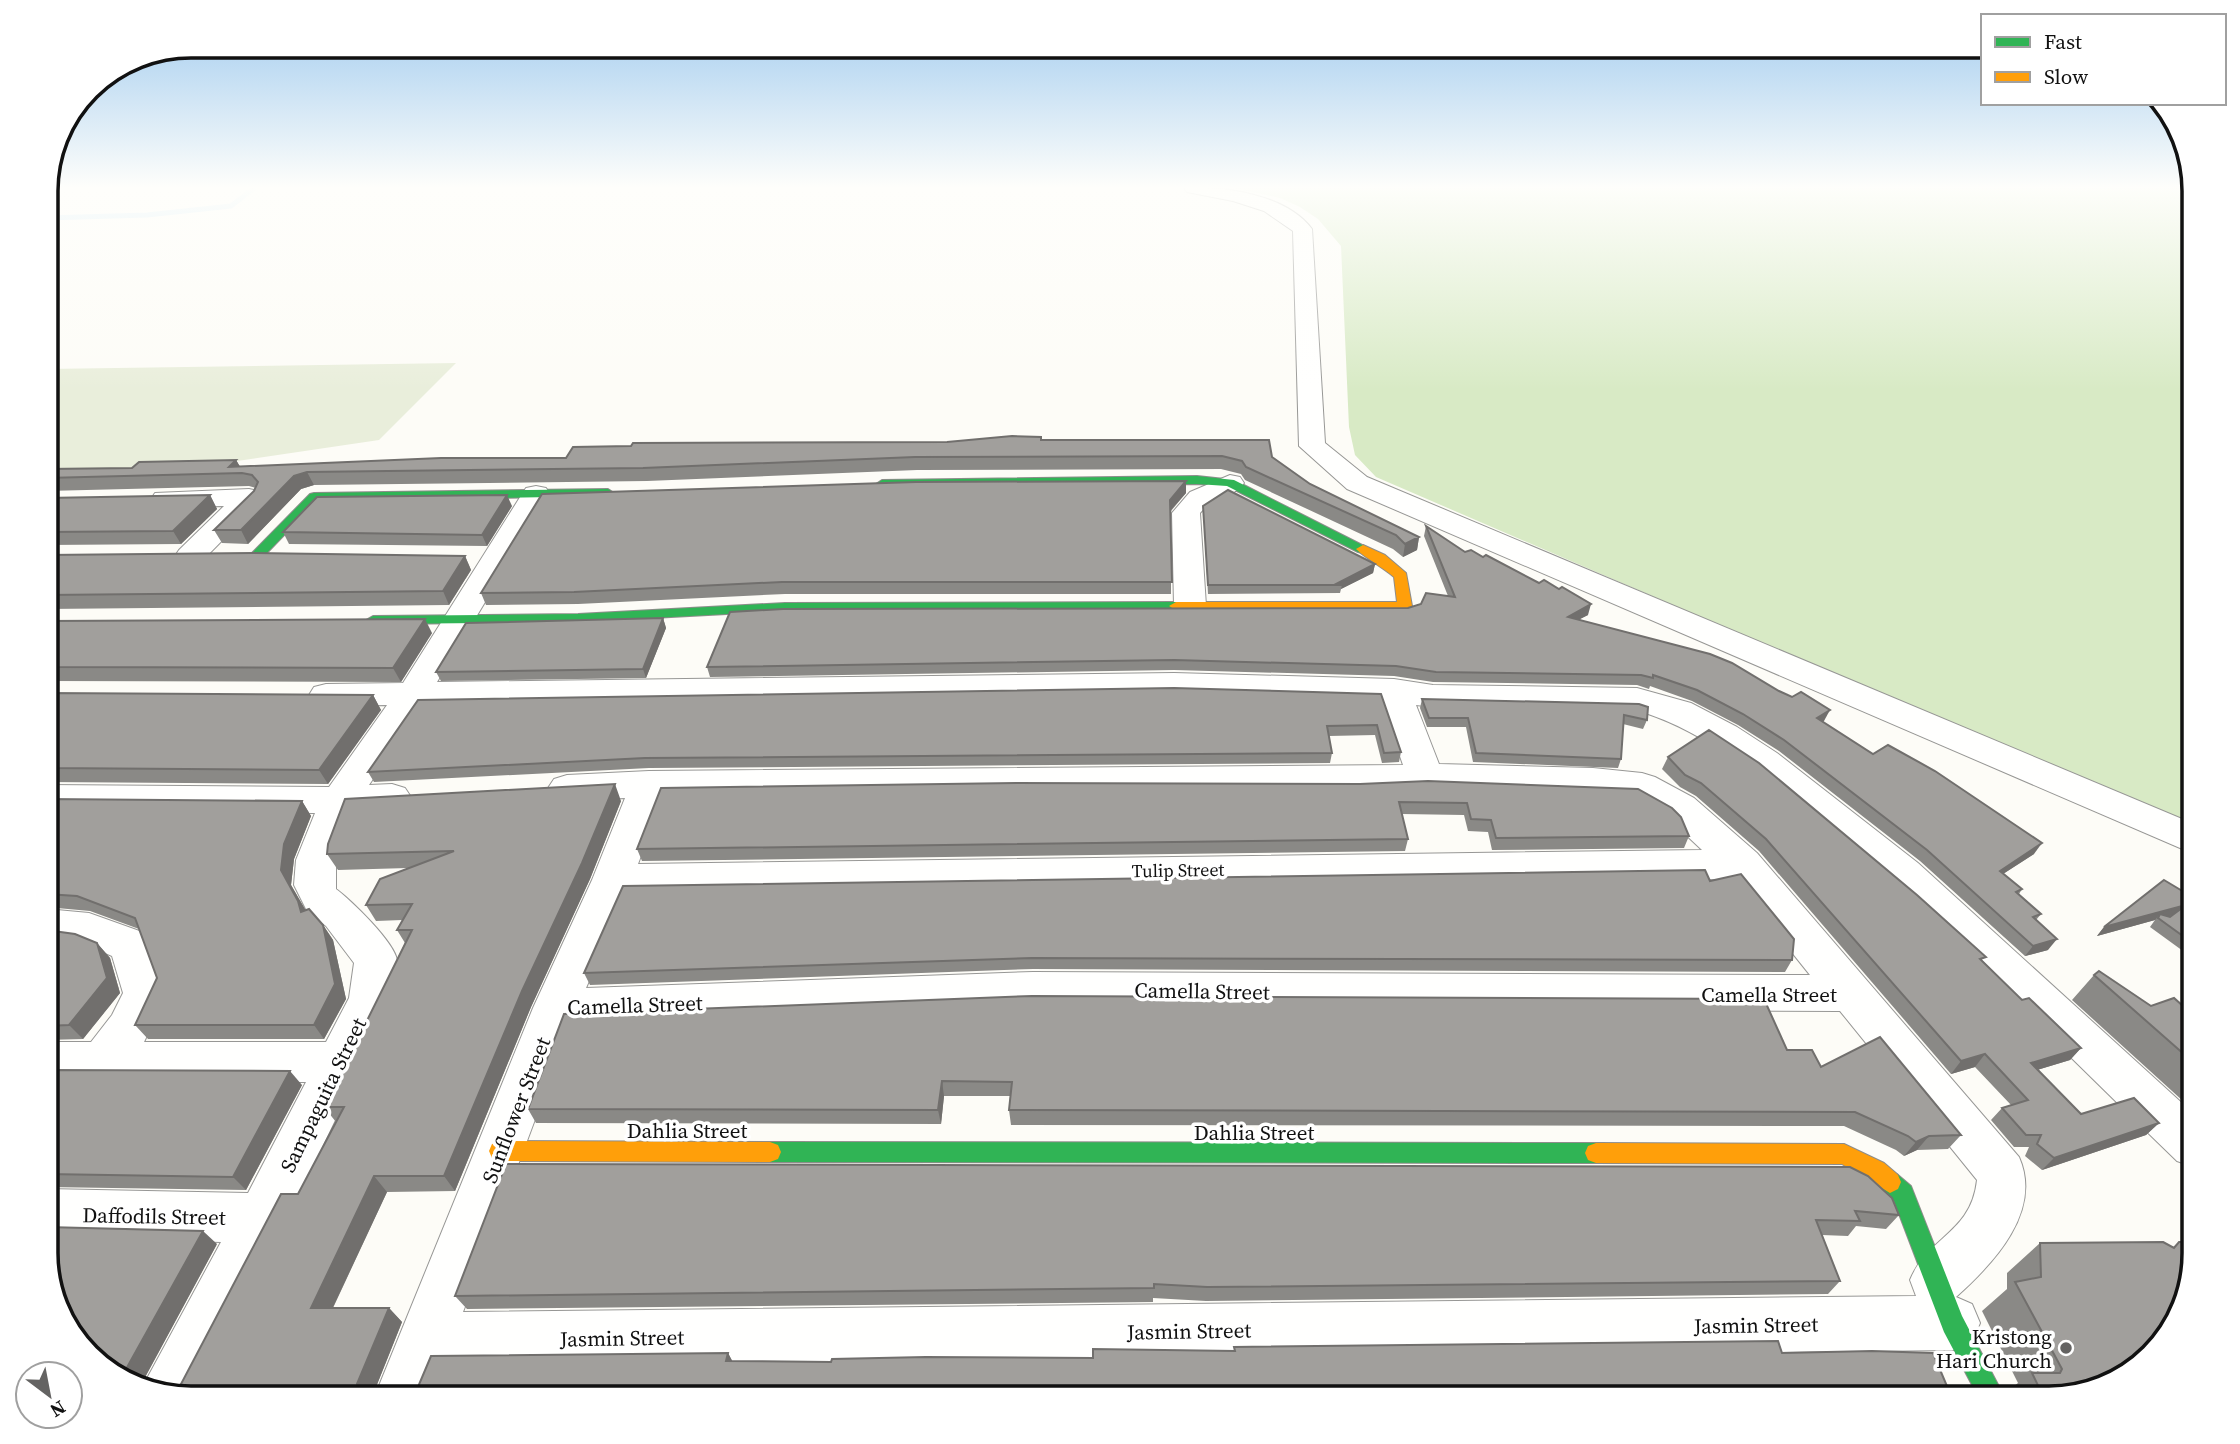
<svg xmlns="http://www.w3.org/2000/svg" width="2240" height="1444" viewBox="0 0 2240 1444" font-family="'Source Serif 4',serif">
  <rect width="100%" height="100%" fill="#fdfcf7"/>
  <path fill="#d8eac5" d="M1234 188H2194V830L1376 477 1355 455 1349 427 1341 246 1318 219 1300 207 1280 198Z"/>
  <path fill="#e9eedb" d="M456 363 379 440 176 470 46 475V369Z"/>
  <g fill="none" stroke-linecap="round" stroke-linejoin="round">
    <path stroke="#cde8f7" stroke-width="5" d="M46 218 147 215 231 206 254 188"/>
    <defs>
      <g id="street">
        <path d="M1184 188C1224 186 1286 194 1312 229L1325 443 1367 477 2194 824V854L1347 489 1299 446 1293 231 1264 211 1233 201 1187 192Z"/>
        <path d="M1230 475 1240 477 1244 483C1234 497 1212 499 1200 513L1206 606 1201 613 1190 615 1179 613 1174 606 1172 513 1190 492Z"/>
        <path d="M536 486 546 488 550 494 437 682 1174 673 1394 679 1433 685 1637 688 1691 703 1737 727 1777 753 1918 863 2194 1114V1167L2177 1161C2059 1047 1944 929 1818 825 1761 779 1707 731 1636 710L1433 707 1416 705 1439 764 1593 768 1642 773 1655 777 1694 798 1757 853 2019 1157C2043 1211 1994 1263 1956 1297L1972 1304 1980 1323 1972 1342 1953 1350 442 1367 430 1398H374L533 1008 592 880 625 798 567 801 554 797 548 788 554 779 567 775 649 771 1403 765 1381 701 1174 695 423 705 369 785 392 784 405 788 411 797 405 806 392 810 353 813 336 860V889C352 901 394 942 397 960 399 972 394 988 393 999L280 1235 196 1398 144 1384 221 1242 46 1237V1189L248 1193 306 1082H46V1042H91L112 1015 123 993 112 956 89 946 46 941V909L89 913 145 933 167 993 144 1042H326L349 998 354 963 326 926 307 911 294 885 296 860 315 813 46 811V785L329 787 387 705 326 706 314 703 309 695 314 687 326 684 403 683 522 494 526 488ZM1425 790 1593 794 1634 798 1668 818 1702 850 638 864 663 797 1017 792 1358 793ZM1733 879 1810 975 1033 972 586 988 626 895ZM1033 1008 1840 1011 1977 1180C1971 1234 1928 1236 1910 1280L1916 1296 463 1312 570 1026Z"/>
        <path d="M249 489 259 491 263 497 259 503 201 562 190 565 179 562 175 556 179 550 224 506 165 507 155 505 151 499 155 493Z"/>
      </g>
      <g id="fast">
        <path d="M1197 476 1234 480 1370 549 1363 553 1358 552 1227 486 1197 484 882 488 876 484 882 480Z"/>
        <path d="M608 489 614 493 612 496 317 501 262 558 257 559 250 555 310 494 314 493Z"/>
        <path d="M1176 602 1181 603 1183 606 1181 609 785 611 578 622 373 624 366 620 373 616 578 614 785 603Z"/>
        <path d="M770 1142 1596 1143 1604 1146 1607 1153 1604 1160 1596 1163 770 1162 762 1159 759 1152 762 1145Z"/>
        <path d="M1890 1171 1898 1175 1911 1186 1962 1316 2005 1398H1979L1944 1332 1894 1201 1882 1189 1879 1182 1882 1175Z"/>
      </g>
      <g id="slow">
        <path d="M1363 545 1385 555 1406 573 1412 606 1410 609 1176 610 1169 606 1176 602H1397L1394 577C1382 567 1367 559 1356 549Z"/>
        <path d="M500 1141 770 1142 778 1145 781 1152 778 1159 770 1162 500 1161 492 1158 489 1151 492 1144Z"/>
        <path d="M1596 1143 1844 1144 1884 1163 1898 1175 1901 1182 1898 1189 1890 1193 1842 1164 1596 1163 1588 1160 1585 1153 1588 1146Z"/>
      </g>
    </defs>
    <use href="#street" stroke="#979795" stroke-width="2"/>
    <use href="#fast" stroke="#8e8d8b" stroke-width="2"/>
    <use href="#slow" stroke="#8e8d8b" stroke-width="2"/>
    <use href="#street" fill="#fffffe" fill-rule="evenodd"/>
    <use href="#fast" fill="#30b455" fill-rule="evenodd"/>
    <use href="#slow" fill="#ff9f0a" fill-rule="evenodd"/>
  </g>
  <g fill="#8a8986">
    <path d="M1041 440 1272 457 1310 484 1419 537 1417 550 1403 557 1393 549 1245 480 1241 474 1221 469 917 470 647 481 314 485 301 489 248 544 222 543 214 530 254 491 256 488 249 486 46 491V469L132 468 236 460 240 467 566 458 947 442Z"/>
    <path d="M1186 481V493L1171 511V594H785L578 604 486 605 481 593Z"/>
    <path d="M210 495 217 509 181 544 46 545V498Z"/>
    <path d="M512 506 487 546 289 544 283 532Z"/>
    <path d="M1203 506 1375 564 1373 573 1341 589 1340 593 1208 594Z"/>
    <path d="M1426 526 1465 552 1483 557 1588 615 1579 619 1824 721 1822 722 2034 854 2003 874 2022 889 2019 894 2041 914 2036 920 2048 950 2025 956 1920 861 1779 751 1738 725 1692 701 1650 686 1649 689 1637 685 1433 682 1394 676 1174 670 710 677 707 667 1408 608 1448 596 1424 536Z"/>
    <path d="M46 555 465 556 471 570 449 605 46 609Z"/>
    <path d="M663 618 666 628 646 678 441 681 436 672Z"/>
    <path d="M46 621 432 633 401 682 46 681Z"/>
    <path d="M46 693 373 695 381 710 328 784 46 782Z"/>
    <path d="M1381 694 1401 752 1399 762 1382 763 1375 735 1329 736 1332 753 1330 763 649 768 374 782 368 772Z"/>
    <path d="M1422 699 1639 704 1647 720 1643 729 1623 724 1621 759 1618 768 1473 762 1466 727H1427L1420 708Z"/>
    <path d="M1668 757 1983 961 2022 1000 2081 1048 2070 1060 2037 1070 2081 1114 2159 1123 2146 1135 2042 1170 2025 1156 2029 1147H2014L1991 1120 2002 1108 2011 1105 1975 1067 1951 1074 1759 851 1696 796 1680 787 1662 769Z"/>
    <path d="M1360 784 1689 836 1684 848 1492 850 1488 832 1468 831 1464 815 1402 814 1408 839 1405 851 642 861 637 849Z"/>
    <path d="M46 799 302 801 311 816 294 859 291 885 306 911 323 925 333 940 346 999 324 1039H148L135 1025 157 978 139 929 90 911 46 907Z"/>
    <path d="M621 801 590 879 531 1007 455 1191 387 1192 333 1308H389L402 1322 376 1387H418L728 1353 732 1361 831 1362 1093 1358 1234 1351V1347L1782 1353 191 1398 110 1374 217 1244 144 1379 155 1382 165 1390 180 1386 298 1194 336 1122 324 1107 405 943 397 930 402 920 376 921 366 905 408 868 338 870 327 854Z"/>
    <path d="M1710 881 1792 960 1785 972 1033 969 590 985 584 973Z"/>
    <path d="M2194 898V959L2150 927 2155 920 2097 936 2104 927Z"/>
    <path d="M46 930 97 943 110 958 120 993 83 1039 46 1040Z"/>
    <path d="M2094 975 2151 1006 2194 1016V1111L2072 1000Z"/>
    <path d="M564 1014 1787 1050 1961 1135 1948 1149 1917 1150 1904 1156 1896 1150 1844 1126 1011 1125 1009 1110 1010 1096H944L941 1124 536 1123 528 1109Z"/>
    <path d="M46 1070 302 1085 246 1190 46 1187Z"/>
    <path d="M1850 1167 1899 1215 1886 1229 1856 1226 1848 1236 1822 1235 1840 1281 1828 1294 1206 1301 1153 1298V1302L467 1309 455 1296Z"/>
    <path d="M2179 1242 2050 1398H1999L2018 1383 1982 1311 2007 1289V1273L2040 1243 2172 1248Z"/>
  </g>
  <g fill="#716f6d">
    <path d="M236 460 244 473 242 474 229 467Z"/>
    <path d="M307 472 314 485 301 489 248 544 241 530 294 476Z"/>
    <path d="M1186 481V493L1170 511V500Z"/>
    <path d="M210 495 217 509 181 544 173 531Z"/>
    <path d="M507 495 512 506 487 546 482 535Z"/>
    <path d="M1419 537 1417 550 1403 557 1405 544Z"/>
    <path d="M465 556 471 570 449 605 443 591Z"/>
    <path d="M1375 564 1373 573 1341 589 1342 585 1336 584Z"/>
    <path d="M1591 604 1588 615 1565 627 1568 617Z"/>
    <path d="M663 618 666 628 646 678 643 669Z"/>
    <path d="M425 619 432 633 401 682 393 668Z"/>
    <path d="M373 695 381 710 328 784 319 770Z"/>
    <path d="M1830 710 1824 721 1811 729 1817 718Z"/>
    <path d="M615 784 621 801 590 879 531 1007 455 1191 444 1176 522 991Z"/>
    <path d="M302 801 311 816 294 859 291 885 309 916 301 912 281 870 284 844Z"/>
    <path d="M2042 843 2034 854 1992 881 2000 871Z"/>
    <path d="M2186 905 2178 914 2157 919 2160 914 2155 920 2097 936 2104 927Z"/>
    <path d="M323 925 333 940 346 999 324 1039 314 1025Z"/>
    <path d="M2057 939 2048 950 2025 956 2033 946Z"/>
    <path d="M97 943 110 958 120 993 83 1039 69 1025Z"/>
    <path d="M2081 1048 2070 1060 2020 1075 2031 1063Z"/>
    <path d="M1985 1054 1975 1067 1951 1074 1961 1061Z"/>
    <path d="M290 1071 302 1085 246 1190 233 1177Z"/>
    <path d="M942 1081 944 1096 941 1124 938 1110Z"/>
    <path d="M2159 1123 2146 1135 2042 1170 2054 1158Z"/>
    <path d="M1929 1136 1917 1150 1904 1156 1916 1142Z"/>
    <path d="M374 1176 387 1192 326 1322 311 1308Z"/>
    <path d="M203 1231 217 1244 142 1383 127 1375 125 1371Z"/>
    <path d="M389 1308 402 1322 372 1397 359 1387 357 1384Z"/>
    <path d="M728 1353 735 1366 726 1361Z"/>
  </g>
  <g fill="#a19f9c" stroke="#716f6d" stroke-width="2">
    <path d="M1012 436 1041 437V440H1269L1272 457 1310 484 1419 537 1405 544 1396 535 1246 467 1242 461 1222 456 915 457 643 468 307 472 294 476 241 530H214L254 491 258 482 252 475 242 473 46 478V469L132 468 139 462 236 460 229 467 441 458H566L573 447 631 446 633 443 947 442Z"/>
    <path d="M1186 481 1170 500 1172 582H782L574 592 481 593 542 494 916 482Z"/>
    <path d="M1228 490 1375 564 1336 584 1342 585H1208L1203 506Z"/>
    <path d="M210 495 173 531 46 532V498Z"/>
    <path d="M507 495 482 535 283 532 317 497Z"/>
    <path d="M1426 526 1465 552 1471 550 1483 557 1486 555 1539 583 1544 580 1559 589 1562 587 1591 604 1568 617 1710 654 1732 663 1779 691 1792 697 1801 692 1830 710 1817 718 1873 754 1888 745 1935 771 2042 843 2000 871 2022 889 2016 892 2041 914 2033 917 2057 939 2033 946 1927 850 1784 740 1743 714 1697 690 1653 675V678L1641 675 1436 672 1396 666 1174 660 707 667 730 612 783 609 1408 608 1421 604 1426 593 1455 597Z"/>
    <path d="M253 553 465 556 443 591 46 595V555Z"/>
    <path d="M663 618 643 669 436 672 466 623Z"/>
    <path d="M425 619 393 668 46 667V621Z"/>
    <path d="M1174 688 1381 694 1401 752 1384 753 1377 725 1327 726 1332 753 645 758 368 772 418 700Z"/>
    <path d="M46 693 373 695 319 770 46 768Z"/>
    <path d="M1422 699 1639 704 1648 707 1647 720 1624 715 1621 759 1476 753 1468 718H1429Z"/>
    <path d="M1709 730 1759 763 1917 895 1986 957 1980 959 2022 1000 2029 998 2081 1048 2031 1063 2081 1114 2134 1098 2159 1123 2054 1158 2037 1144 2041 1135H2026L2002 1108 2028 1100 1985 1054 1961 1061 1766 839 1701 783 1685 775 1668 757Z"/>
    <path d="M1428 781 1638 789 1672 808 1681 817 1689 836 1496 838 1491 820 1471 819 1467 803 1399 802 1408 839 637 849 661 788 1016 783 1360 784Z"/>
    <path d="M615 784 582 863 522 991 444 1176H374L311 1308H389L357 1384 359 1387H418L431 1356 728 1353 726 1361 831 1362 832 1359 926 1357 1093 1358V1349L1235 1351 1234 1347 1778 1341 1782 1353 1872 1351 1933 1353 1952 1398H191L165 1391 168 1385 180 1386 281 1194H298L344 1107H324L412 930H397L412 904 366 905 380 879 454 851 327 854 328 844 345 799Z"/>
    <path d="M46 799 302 801 284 844 281 870 298 901 301 912 309 909 323 925 335 984 314 1025H135L157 978 135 918 77 896 46 894Z"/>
    <path d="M1705 870 1710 881 1741 874 1794 939 1792 960 1032 958 584 973 623 886Z"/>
    <path d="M2164 880 2194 898V944L2158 918 2160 914 2170 917 2186 905 2104 927Z"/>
    <path d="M46 930 75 934 97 943 107 978 69 1025 46 1026Z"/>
    <path d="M2099 971 2151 1006 2174 998 2194 1016V1063L2094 975Z"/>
    <path d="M1032 996 1764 999 1787 1050H1812L1821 1067 1880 1037 1961 1135 1929 1136 1916 1142 1908 1136 1855 1112 1009 1110 1012 1082 942 1081 938 1110 528 1109 564 1014Z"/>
    <path d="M46 1070 290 1071 233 1177 46 1174Z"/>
    <path d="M506 1164 1850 1167 1868 1176 1892 1198 1899 1215 1855 1211 1860 1221 1816 1220 1840 1281 1207 1287 1154 1284V1288L455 1296Z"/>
    <path d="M46 1227 203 1231 125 1371 127 1375 155 1382H138L110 1374 65 1326 46 1262Z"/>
    <path d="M2163 1242 2174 1248 2179 1242H2194V1254L2170 1334 2122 1379 2050 1398H2044L2032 1373H2060L2062 1369 2015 1282 2041 1277 2040 1243Z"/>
  </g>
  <linearGradient id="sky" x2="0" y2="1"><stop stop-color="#9dc9ee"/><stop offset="0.48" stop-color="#fefefb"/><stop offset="1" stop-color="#fefefb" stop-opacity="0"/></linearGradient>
  <rect width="2240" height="390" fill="url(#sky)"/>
  <circle fill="#646362" stroke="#fff" stroke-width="2.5" cx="2066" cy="1348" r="7"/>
  <g text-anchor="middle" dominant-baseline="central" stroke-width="7" stroke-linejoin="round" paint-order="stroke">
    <g font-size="18" fill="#111" stroke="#fff">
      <text transform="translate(1178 870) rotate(-1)">Tulip Street</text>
    </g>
    <g font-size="21" fill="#111" stroke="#fff">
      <text transform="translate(1202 991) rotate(1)">Camella Street</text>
      <text x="1769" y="994">Camella Street</text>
      <text transform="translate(635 1005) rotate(-2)">Camella Street</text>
      <text transform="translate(323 1095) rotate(-64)">Sampaguita Street</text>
      <text transform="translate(516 1110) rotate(-69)">Sunflower Street</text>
      <text x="687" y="1130">Dahlia Street</text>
      <text x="1254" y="1132">Dahlia Street</text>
      <text transform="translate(154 1216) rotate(1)">Daffodils Street</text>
      <text transform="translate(1756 1325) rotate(-1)">Jasmin Street</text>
      <text transform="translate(1189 1331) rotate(-1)">Jasmin Street</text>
      <text transform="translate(622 1338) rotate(-1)">Jasmin Street</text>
    </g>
    <g font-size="21" fill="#111" stroke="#fff" text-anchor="end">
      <text x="2052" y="1336">Kristong<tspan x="2052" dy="24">Hari Church</tspan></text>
    </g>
  </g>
  <path d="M0 0H2240V1444H0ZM191 58H2049A133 133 0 0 1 2182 191V1253A133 133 0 0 1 2049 1386H191A133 133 0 0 1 58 1253V191A133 133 0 0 1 191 58Z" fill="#fff" fill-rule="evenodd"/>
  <path fill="none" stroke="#111" stroke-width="3.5" d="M191 58H2049A133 133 0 0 1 2182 191V1253A133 133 0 0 1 2049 1386H191A133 133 0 0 1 58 1253V191A133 133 0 0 1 191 58Z"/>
  <rect x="1981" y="14" width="245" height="91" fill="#ffffff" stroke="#a0a0a0" stroke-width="2"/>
  <rect x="1995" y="37" width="35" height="10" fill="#30b455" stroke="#a0a0a0" stroke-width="2"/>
  <text x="2044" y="49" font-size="21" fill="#111111">Fast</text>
  <rect x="1995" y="72" width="35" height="10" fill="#ff9f0a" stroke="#a0a0a0" stroke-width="2"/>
  <text x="2044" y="84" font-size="21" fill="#111111">Slow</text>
  <g transform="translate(49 1395) rotate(148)"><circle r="33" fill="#ffffff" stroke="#a0a0a0" stroke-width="2"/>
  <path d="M0-5L12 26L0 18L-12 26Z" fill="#646362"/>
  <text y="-10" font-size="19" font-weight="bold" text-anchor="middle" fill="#111111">N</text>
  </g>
</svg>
